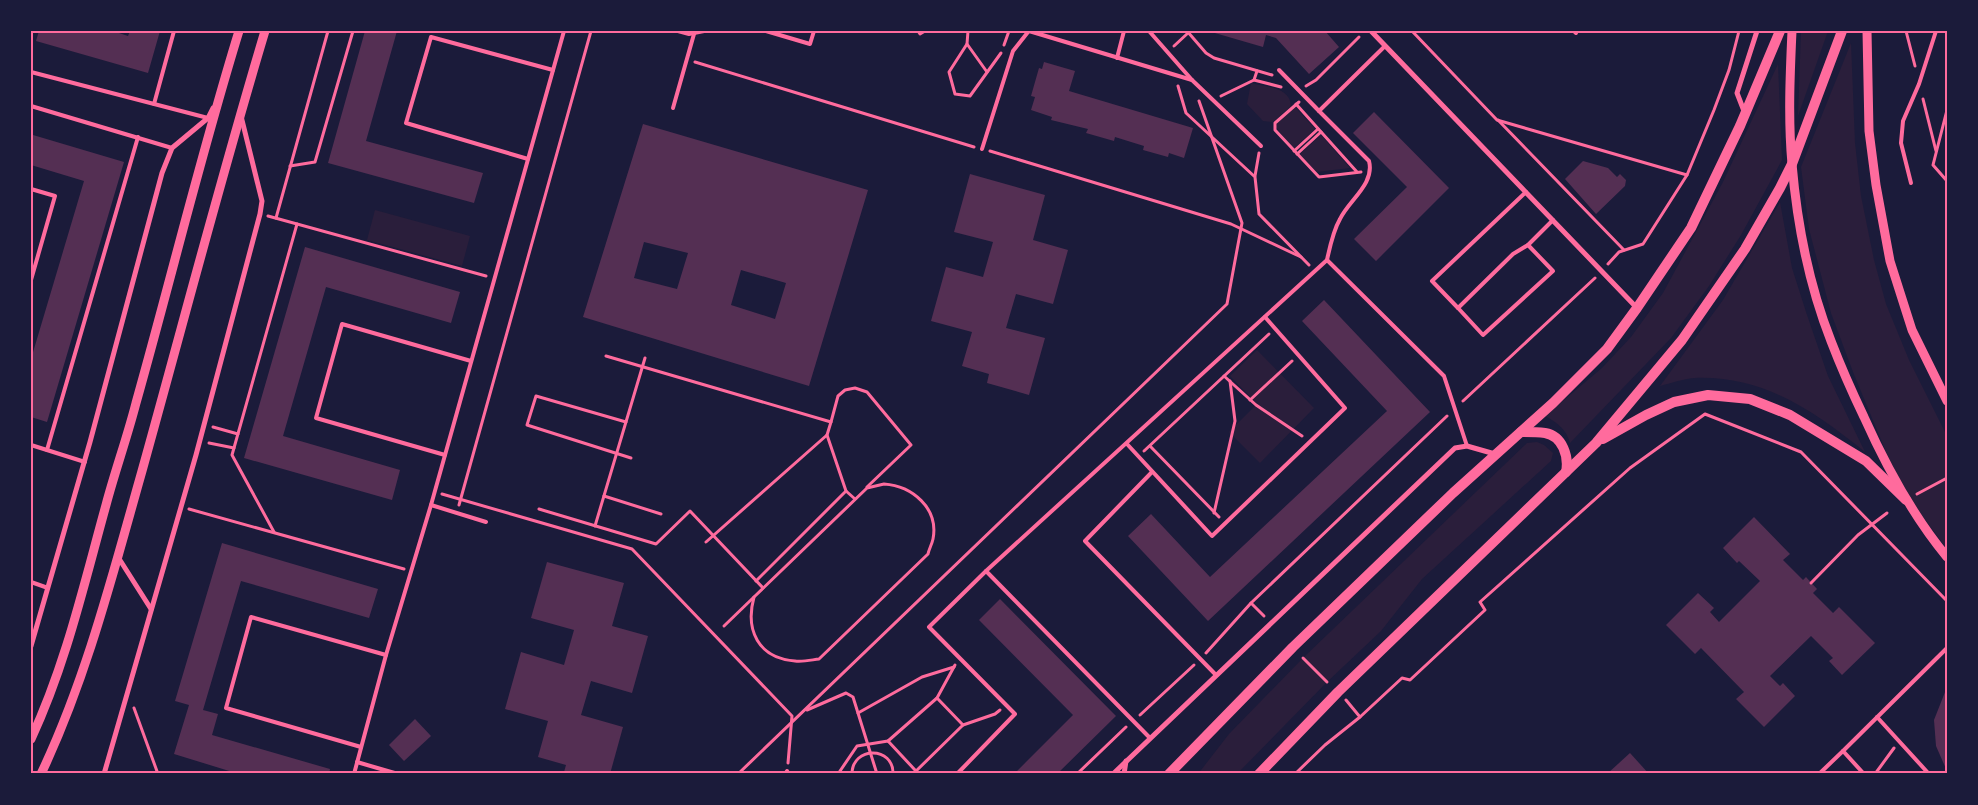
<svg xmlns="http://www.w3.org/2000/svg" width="1978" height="805" viewBox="0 0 1978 805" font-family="Georgia,serif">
  <rect width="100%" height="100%" fill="#1b1b3a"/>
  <g fill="#2a1e3b">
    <path d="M1801 31H1828L1798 116Z"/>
    <path d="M1851 43 1855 143 1861 196 1874 260 1886 304 1909 360 1947 436V549L1912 502 1891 464 1853 372 1831 313 1809 229 1801 167Z"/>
    <path d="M1778 64 1782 160 1741 235 1709 286 1671 338 1570 443C1566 429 1558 423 1545 416L1602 368 1631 337 1663 293 1723 182Z"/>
    <path d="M1251 83C1266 87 1290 87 1291 106L1273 122 1263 121 1247 104Z"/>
    <path d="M1295 107 1315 129 1293 149 1276 127 1277 123Z"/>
    <path d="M1321 135 1350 168 1317 172 1299 155Z"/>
    <path d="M1780 202 1792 268 1807 315 1828 376 1865 452C1814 411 1763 375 1694 378 1683 379 1671 383 1660 386L1723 300Z"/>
    <path d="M375 210 470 236 462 266 367 240Z"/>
    <path d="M1257 350 1314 408 1260 463 1229 432 1257 404 1230 376Z"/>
    <path d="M1537 442 1544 445 1553 453 1551 461 1422 579 1381 631 1327 682 1237 774H1198L1229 734 1303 658 1527 443Z"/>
  </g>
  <g fill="#542f53" fill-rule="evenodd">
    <path d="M39 31H113L128 36 130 31H160L148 73 36 41Z"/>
    <path d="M365 31H397L366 141 483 173 474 203 328 163Z"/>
    <path d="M1208 31H1325L1339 47 1309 74 1276 38 1266 35 1263 47Z"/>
    <path d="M1044 62 1075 71 1069 91 1193 128 1184 158 1169 153 1168 157 1143 150 1144 146 1115 137 1114 141 1086 133 1088 129 1051 120 1052 117 1031 110 1035 97 1031 96 1039 68 1042 69Z"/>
    <path d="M1374 112 1449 188 1376 261 1354 239 1407 187 1353 133Z"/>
    <path d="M643 124 868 190 809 386 583 317ZM644 242 688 253 677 289 634 278ZM741 270 786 283 775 319 731 305Z"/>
    <path d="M33 135 124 162 47 422 31 417V359L84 181 31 165V141Z"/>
    <path d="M1583 161 1608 168 1617 177 1620 174 1626 180 1625 186 1596 214 1565 179Z"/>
    <path d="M970 174 1045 195 1033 240 1068 250 1053 304 1016 294 1006 328 1045 338 1029 395 987 383 989 374 962 366 972 332 931 321 946 267 983 277 993 242 954 232Z"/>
    <path d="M305 247 460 292 451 323 326 287 283 436 400 470 392 500 244 458Z"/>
    <path d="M1324 300 1430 412 1208 621 1128 536 1151 514 1210 577 1387 411 1302 321Z"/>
    <path d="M1754 517 1790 554 1783 560 1803 580 1806 577 1817 589 1813 593 1833 613 1839 607 1875 643 1842 675 1829 661 1833 658 1811 636 1770 676 1780 686 1783 683 1795 696 1764 727 1736 699 1744 692 1701 648 1695 654 1666 625 1698 593 1714 608 1710 612 1719 622 1760 581 1739 561 1737 563 1723 548Z"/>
    <path d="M222 543 378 589 369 618 241 581 203 710 218 714 212 735 330 769 329 774H239L174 754 189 705 175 701Z"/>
    <path d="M547 562 624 583 612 626 648 636 632 693 591 681 581 715 623 727 610 774H571L564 772 566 765 538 757 548 721 505 709 521 652 564 665 574 630 531 618Z"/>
    <path d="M1000 599 1116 716 1057 774H1014L1073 715 979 620Z"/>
    <path d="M1947 687V771L1936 746 1934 720Z"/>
    <path d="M415 719 431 736 404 761 389 745Z"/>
    <path d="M1630 753 1649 774H1607Z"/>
  </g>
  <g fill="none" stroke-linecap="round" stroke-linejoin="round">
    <g stroke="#ff6b9d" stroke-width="3">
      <path d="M852 31H856"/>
      <path d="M918 31 920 34 925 31"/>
      <path d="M968 31 967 44 949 72 955 94 970 96 1001 53"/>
      <path d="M1187 31 1206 53 1214 58 1272 75"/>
      <path d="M1412 31 1497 120 1687 175"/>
      <path d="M1906 31 1915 66"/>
      <path d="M967 44 987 72"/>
      <path d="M1004 45 1009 31"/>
      <path d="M1174 46 1188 33"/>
      <path d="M695 62 974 147"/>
      <path d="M1257 71 1254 80 1281 87"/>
      <path d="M1178 86 1186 113 1255 177 1259 214 1309 265"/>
      <path d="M1306 86 1316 80 1359 37"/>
      <path d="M1221 96 1254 80"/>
      <path d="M1923 99 1936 151"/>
      <path d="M1299 102 1275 123V130L1319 177 1361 172"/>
      <path d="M1296 104 1357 172"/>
      <path d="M1947 110 1933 165 1947 181"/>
      <path d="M1498 120 1624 250"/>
      <path d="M990 151 1231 224 1301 257"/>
      <path d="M1294 151 1318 129"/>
      <path d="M1297 154 1321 132"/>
      <path d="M290 166 315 162 353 31"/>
      <path d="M1255 176 1259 153"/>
      <path d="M268 216 486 276"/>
      <path d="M276 218 328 31"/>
      <path d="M1608 264 1619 252 1643 244 1687 175 1714 110 1729 70 1739 31"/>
      <path d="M606 356 831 422 838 396 845 390 855 388 867 392 911 445 867 487"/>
      <path d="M1224 376 1256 405 1302 436"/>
      <path d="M1250 400 1292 361"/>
      <path d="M1463 401 1595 278"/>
      <path d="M626 422 536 396 527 425 631 458"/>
      <path d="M213 427 238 434"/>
      <path d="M209 443 234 448"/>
      <path d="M1150 446 1219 517"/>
      <path d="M1144 451 1269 334"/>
      <path d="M884 484C912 486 939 508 933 539 932 544 929 549 928 554L819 659C811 660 803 662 795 661 758 658 745 630 754 597L867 488Z"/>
      <path d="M846 491 855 499"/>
      <path d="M442 494 632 549 792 716 788 763"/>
      <path d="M1917 494 1947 478"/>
      <path d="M604 496 661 514"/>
      <path d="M459 505 591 31"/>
      <path d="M189 509 404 569"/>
      <path d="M539 509 656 544 690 511 763 588"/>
      <path d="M1214 513 1235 421 1230 381"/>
      <path d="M595 526 645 358"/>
      <path d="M274 532 232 455 297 224"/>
      <path d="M706 542 827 435 831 422"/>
      <path d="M756 581 846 491 827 435"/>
      <path d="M1811 583 1858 535 1887 513"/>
      <path d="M1251 603 1264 616"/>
      <path d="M724 626 754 597"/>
      <path d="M1206 653 1251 603 1447 416"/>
      <path d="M1303 658 1327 682"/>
      <path d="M955 665 937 698 963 725 995 714 1000 710"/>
      <path d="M134 708 158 774"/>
      <path d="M807 710 846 693 853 697 877 774"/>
      <path d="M858 713 922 677 954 667"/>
      <path d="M1140 715 1194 665"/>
      <path d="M1360 717 1402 678 1410 680 1485 610 1480 602 1630 468 1705 414 1801 452 1947 601"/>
      <path d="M888 741 937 698"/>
      <path d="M738 774 1227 304 1242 223 1199 101"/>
      <path d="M838 774 857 746 888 741 915 770"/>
      <path d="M852 774C852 746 894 746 893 774"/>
      <path d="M913 774 963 725"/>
      <path d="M1077 774 1126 727"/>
      <path d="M1295 774 1325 745 1360 717 1346 700"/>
      <path d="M1875 774 1894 748"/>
    </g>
    <g stroke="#ff6b9d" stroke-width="4">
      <path d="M678 31 689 34 704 31"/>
      <path d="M766 31 810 44 814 31"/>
      <path d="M1029 31 1192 80"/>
      <path d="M1149 31 1192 80 1261 146"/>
      <path d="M1574 31 1576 33"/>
      <path d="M1117 58 1124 31"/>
      <path d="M1279 70 1319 111"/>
      <path d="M31 72 208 118"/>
      <path d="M154 104 174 31"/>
      <path d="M31 106 172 148"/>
      <path d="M673 108 694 34"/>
      <path d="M982 149 1013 51 1028 32"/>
      <path d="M528 159 406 123 431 37 553 70"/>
      <path d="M1911 183 1901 143 1903 121 1919 84 1936 31"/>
      <path d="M31 189 55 196 31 280"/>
      <path d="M1526 192 1432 281 1458 308 1513 254 1528 245 1553 220"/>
      <path d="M1327 260C1330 246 1333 231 1340 219 1349 200 1375 184 1369 161L1319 111 1385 46"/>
      <path d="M1458 308 1483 335 1553 271 1528 245"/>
      <path d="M1127 444 1212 536 1345 408 1265 317"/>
      <path d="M31 445 85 462"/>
      <path d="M47 450 138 137"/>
      <path d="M445 455 316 418 342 324 471 361"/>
      <path d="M1152 472 1085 541 1216 675"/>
      <path d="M431 505 486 522"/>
      <path d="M986 571 1327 260 1444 376 1467 446"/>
      <path d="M31 582 48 588"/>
      <path d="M1877 717 1929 774"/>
      <path d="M361 747 226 708 251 617 386 655"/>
      <path d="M357 762 398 774"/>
      <path d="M1770 773 1771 774"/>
      <path d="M354 774 386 655 431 505 564 31"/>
      <path d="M785 774 787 771 789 774"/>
      <path d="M957 774 1015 714 929 627 986 571 1150 738"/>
      <path d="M1819 774 1843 751"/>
      <path d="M1864 774 1843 751 1947 648"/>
    </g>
    <g stroke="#ff6b9d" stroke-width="5">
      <path d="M1371 31 1637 308"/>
      <path d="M1744 111 1737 93 1757 31"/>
      <path d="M118 557 151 609"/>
      <path d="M31 646 90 442 162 173 172 148 208 118 213 108"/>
      <path d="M104 774 196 455 260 214 262 201 241 116"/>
      <path d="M1113 774 1455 448 1467 446 1495 454"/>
      <path d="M1124 774 1126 761"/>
    </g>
    <g stroke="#ff6b9d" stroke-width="9">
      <path d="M1792 31C1790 75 1788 120 1792 164 1797 223 1809 285 1831 341 1841 367 1852 392 1864 417 1886 466 1912 515 1947 557"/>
      <path d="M1867 31 1869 131 1876 185 1890 261 1912 330 1947 401"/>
      <path d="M31 739C66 664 84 584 106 505 115 471 127 438 136 403 171 279 201 154 239 31"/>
      <path d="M41 774C87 677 113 573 142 471 183 324 221 177 265 31"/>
    </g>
    <g stroke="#ff6b9d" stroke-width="10">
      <path d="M1521 432C1529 432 1537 432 1545 433 1563 436 1569 457 1566 472"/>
      <path d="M1603 439 1646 415 1674 402 1708 395 1750 399 1790 415 1866 461 1906 500"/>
      <path d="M1169 774 1293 647 1453 493 1553 403 1607 349 1637 308 1691 228 1740 126 1780 31"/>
      <path d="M1259 774 1338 692 1596 443 1682 340 1745 249 1780 188 1792 164 1842 31"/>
    </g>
  </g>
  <rect width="1978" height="805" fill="none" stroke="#1b1b3a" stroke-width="65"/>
  <rect x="32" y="32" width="1914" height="740" fill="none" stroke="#ff6b9d" stroke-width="2"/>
</svg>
